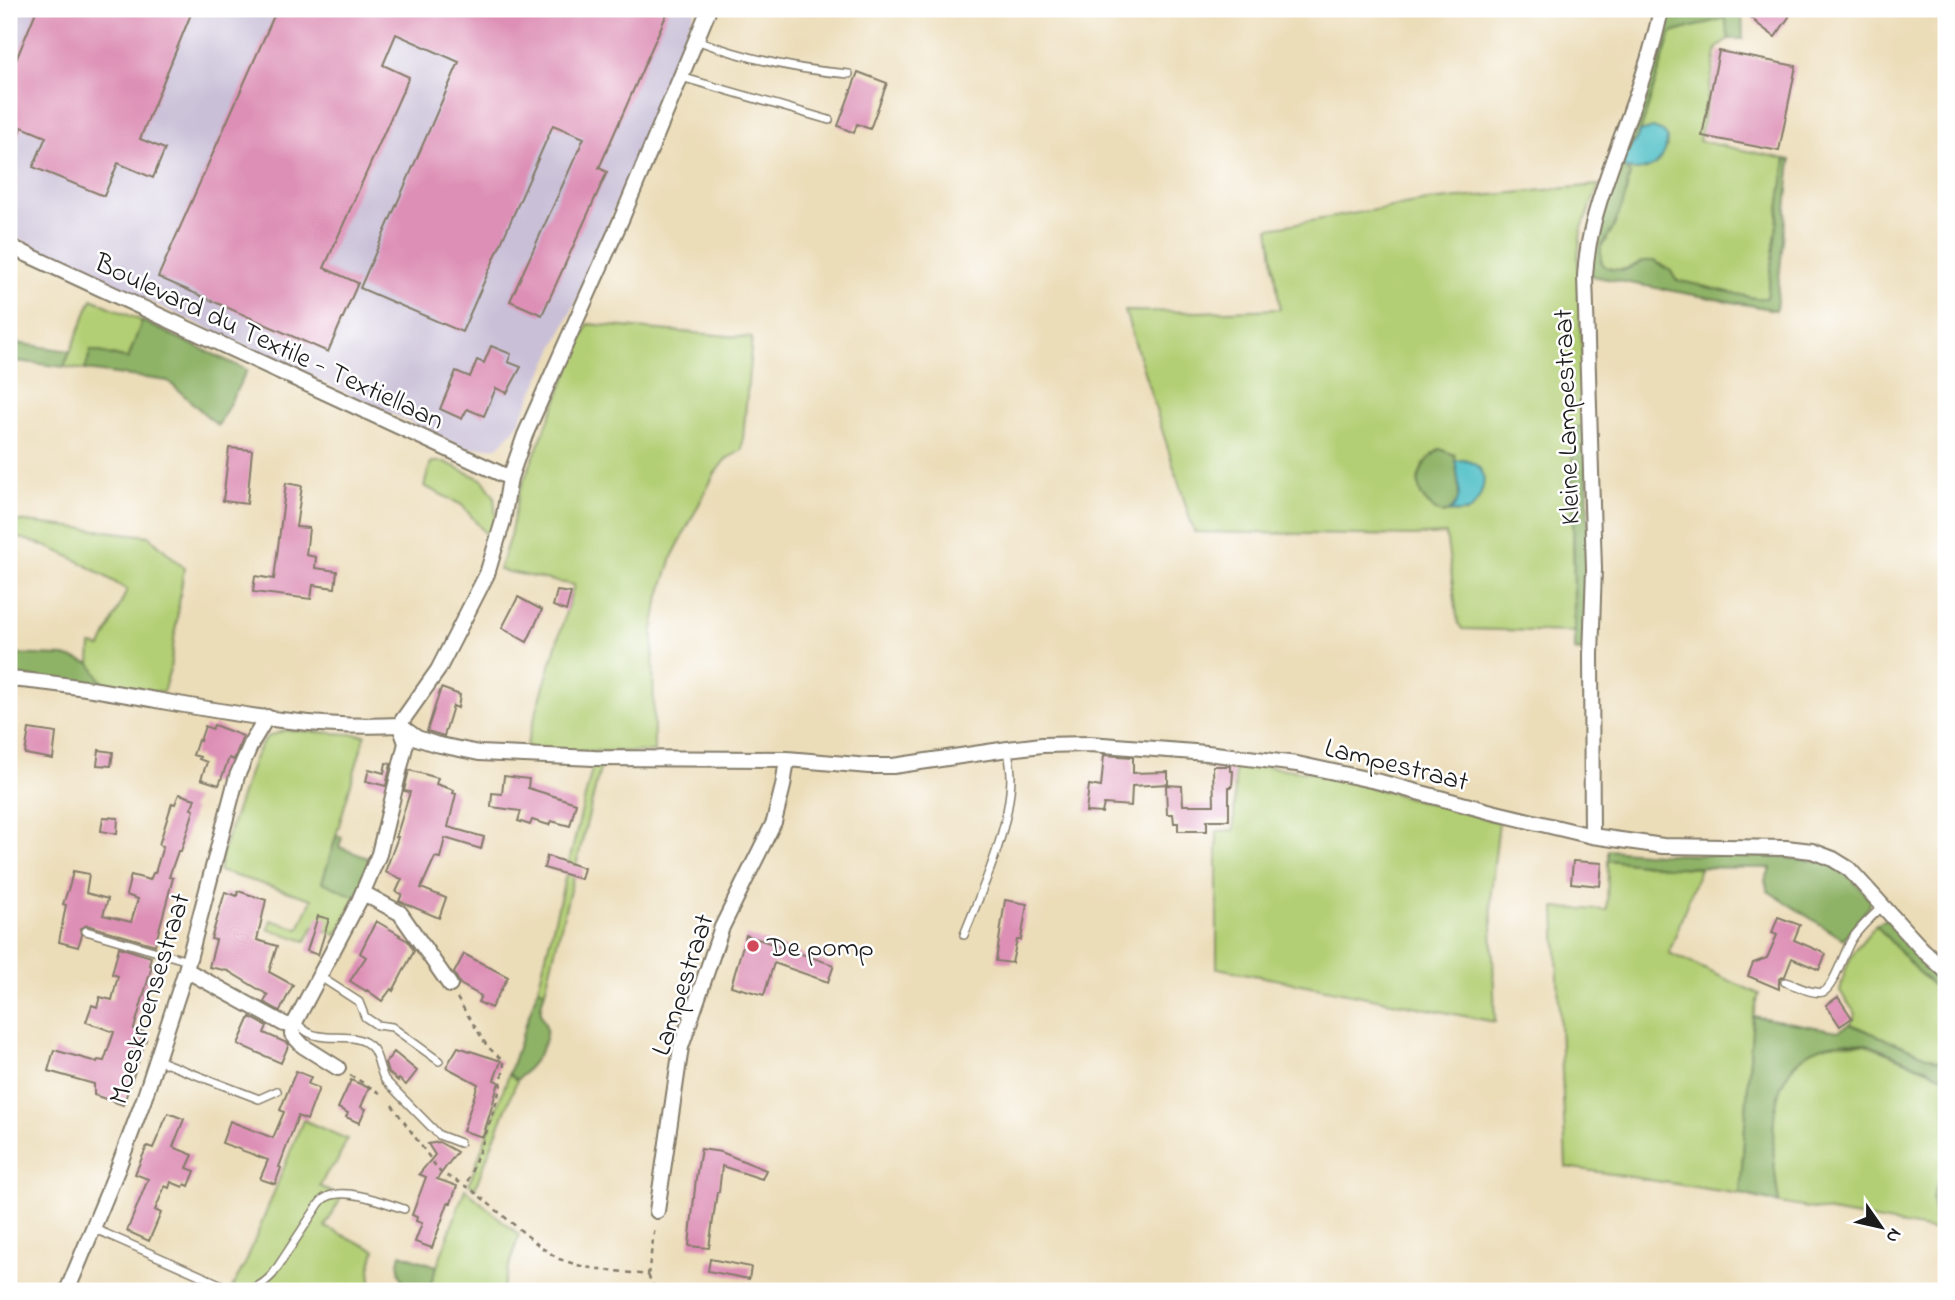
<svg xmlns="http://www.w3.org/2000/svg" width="1955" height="1300" font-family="'Indie Flower',sans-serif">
  <rect width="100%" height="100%" fill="#fff"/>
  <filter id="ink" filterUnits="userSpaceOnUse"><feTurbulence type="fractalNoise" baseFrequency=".0143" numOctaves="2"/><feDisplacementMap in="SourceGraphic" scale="14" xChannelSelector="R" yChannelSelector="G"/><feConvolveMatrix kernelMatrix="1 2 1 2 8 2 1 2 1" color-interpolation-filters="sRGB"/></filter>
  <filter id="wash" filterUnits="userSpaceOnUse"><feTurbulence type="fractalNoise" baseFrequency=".00686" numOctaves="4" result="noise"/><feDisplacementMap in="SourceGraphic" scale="28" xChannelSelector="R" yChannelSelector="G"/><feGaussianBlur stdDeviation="1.57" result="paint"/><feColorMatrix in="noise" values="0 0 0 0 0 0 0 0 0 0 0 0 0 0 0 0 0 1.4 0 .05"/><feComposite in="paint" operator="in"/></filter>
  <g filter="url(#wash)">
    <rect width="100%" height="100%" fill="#ecddb9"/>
    <path fill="#c9bfd7" d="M9 9H696L578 297 516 428 498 447 465 448 90 274 9 234Z"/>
    <path fill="#b3cf75" stroke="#687648" stroke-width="2" fill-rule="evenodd" d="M1725 18 1729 39 1717 48 1699 141 1786 159 1767 298H1754L1676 280C1670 269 1658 259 1644 261 1638 262 1633 267 1628 268 1621 271 1606 271 1602 263 1600 259 1601 251 1601 246L1606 241 1630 175 1626 169C1646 175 1659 163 1667 146L1663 132C1654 128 1649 129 1640 132L1671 33Z
      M1599 185 1581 231 1578 257V288L1587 426 1572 428 1574 632 1462 629 1458 623 1446 534 1412 536 1194 532 1125 311 1199 312 1280 309 1269 228 1427 201ZM1439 449 1455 461 1463 460 1467 512 1443 513C1429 506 1425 494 1418 480L1423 465Z
      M92 299 142 321 128 359 91 350 85 370 64 367Z
      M588 324 752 338 742 450 725 460 715 473 672 557 658 602 653 631 654 752 525 750 574 585 499 570 510 536 519 492Z
      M431 462H445L483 480 494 496 496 519 489 538 462 505 424 486Z
      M9 520 149 536 184 568 170 669 163 692 105 686 90 663 91 645 101 647 127 590C90 567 52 543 9 536Z
      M285 730 365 735 323 881 356 897 337 935 314 926 306 941 268 929 271 920 299 929 312 899 219 871 222 853 253 761 261 745 267 737Z
      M1235 762 1321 774 1499 822 1491 892 1495 1022 1217 968V831L1234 830Z
      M593 765H601L545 991 538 988Z
      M1608 860 1667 867 1700 868 1669 953 1759 994 1753 1016 1740 1194 1566 1167 1555 908 1607 910Z
      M1876 925 1917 971 1946 997V1064L1850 1024 1856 1014 1840 992C1846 959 1854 950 1876 925Z
      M1832 1043 1865 1044 1946 1077V1163L1932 1198 1938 1231 1779 1203C1774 1172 1769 1116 1779 1087 1785 1073 1794 1061 1806 1052 1813 1047 1824 1045 1832 1043Z
      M509 1074 517 1080 475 1188 469 1184Z
      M303 1120 347 1139 337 1162 327 1172 320 1186 341 1198 325 1227 375 1250 370 1269 372 1291H245L232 1287 246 1262Z
      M465 1189 519 1235 502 1291H428Z"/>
    <path fill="#8eb266" stroke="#556741" stroke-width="2" d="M1666 9H1742L1743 39H1729L1725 18 1671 33 1640 132 1627 153 1620 152Z
      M1786 159 1791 160 1776 310 1591 276 1590 261 1616 165 1626 169 1630 174 1625 198 1613 229 1601 246V261L1604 266 1612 269 1625 270 1644 261H1654L1671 271 1676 280 1754 298H1767Z
      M142 321 247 370 218 426 168 381 85 370 91 350 128 359Z
      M9 342 70 351 64 367 9 360Z
      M1587 426 1589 613 1587 650 1575 651 1572 428Z
      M1440 449 1455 455C1455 474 1469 506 1443 514 1410 498 1412 470 1440 449Z
      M9 654 64 656 90 663 105 686 9 675Z
      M337 835 342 837 339 847 373 860 356 897 322 882Z
      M1608 850 1658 854 1767 856 1826 862 1852 879 1870 899V906L1843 939 1768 891 1765 880 1771 868 1667 867 1608 860Z
      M1886 919 1946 979V997L1917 971 1876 925Z
      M538 988 545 991C543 998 540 1006 541 1013 541 1018 546 1023 546 1028 549 1048 529 1068 517 1080L509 1074Z
      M1753 1016 1838 1031 1850 1024 1946 1064V1077C1928 1069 1909 1062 1891 1054 1883 1051 1874 1046 1866 1044 1853 1041 1835 1042 1823 1046 1761 1066 1771 1151 1779 1203L1740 1194Z
      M1946 1163V1234L1938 1231 1932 1198Z
      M401 1254 437 1266 428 1291H400L403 1283C399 1272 397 1266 401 1254Z"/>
    <path fill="#53c1c8" stroke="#386e72" stroke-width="2" d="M1653 128 1663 132 1667 137C1667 163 1645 178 1621 166 1624 153 1635 144 1640 132Z
      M1463 460C1486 465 1488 480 1478 500 1477 501 1473 508 1472 509 1466 514 1455 512 1449 512 1465 500 1458 478 1455 461Z"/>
    <g id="blocks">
      <path fill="#dd8fb5" d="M37 9H193L140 139 165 149 153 178 118 163 104 196 33 167 46 137 22 127 9 157V77Z
        M277 9H669L599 168 607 172 542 315 510 301 584 138 553 125 462 332 360 288 459 62 396 34 383 65 409 77 324 268 358 283 328 352 158 277Z
        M1757 9H1788L1789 17 1775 37 1755 22 1756 21 1751 17Z
        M1719 51 1796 66 1779 151 1702 136Z
        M858 72 887 83 870 129 857 124 854 133 838 126Z
        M491 346 511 354 508 362 521 367 507 393 496 388 484 416 467 409 462 419 440 409 456 371 470 377 477 360 484 363Z
        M229 448 252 450 247 504 223 501Z
        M286 483 302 486 296 527 309 528 306 555 316 557 315 568 337 571 335 588 313 585 311 599 253 592 255 576 274 579Z
        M557 591 571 593 566 611 553 606Z
        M518 597 542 610 527 642 502 628Z
        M441 688 460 695 458 708 453 706 444 736 427 731Z
        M214 725 243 736 234 760 229 758 219 785 201 779 207 762 199 759 200 757 193 755 198 740 200 741 205 726 212 729Z
        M29 729 56 733 53 759 25 754Z
        M99 750 113 752 111 766 97 765Z
        M1104 755 1133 757V773L1168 772V784L1132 786 1131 806 1104 804 1102 813 1086 812 1089 785 1101 787Z
        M386 763 391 764 386 786 366 781 369 769 384 773Z
        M1213 766H1230V771H1233L1232 787H1229V820H1207V831H1178V823H1174L1173 814H1167L1166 785 1182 786 1183 805H1214Z
        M409 770 438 778 436 784 454 790 453 793 456 794 448 827 484 837 481 849 445 838 440 858 435 857 421 888 446 898 439 918 399 901 402 894 396 892 402 879 385 872 398 837H396L410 792 404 791Z
        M504 776 529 779 528 788 576 803 570 826 551 821 549 825 532 820 530 825 518 821 521 811 491 807 492 793 502 794Z
        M179 794 195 799 191 809 194 810 181 851H178L169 877 173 878 155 945 87 925 80 929 82 935 78 947 59 942 66 905 63 904 70 884 73 871 89 874 86 893 108 899 103 915 131 922 138 899 126 895 131 875 150 880 153 873H155L163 846 159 845 172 803 175 804Z
        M103 817 118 818 117 834 101 831Z
        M547 856 584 868 581 879 544 868Z
        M1573 861 1602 863 1600 886 1571 883Z
        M238 891 266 900 257 940 277 946 269 972 293 985 280 1011 264 1002 268 995 228 971 209 967 216 940 211 939 225 892 237 896Z
        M1005 900 1027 904 1021 940H1017L1012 963 996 961Z
        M318 916 329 919 318 955 307 951Z
        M1778 917 1800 925 1794 940 1826 954 1819 970 1792 958 1785 976 1779 979V989L1748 976 1753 963 1767 958 1777 935 1772 933Z
        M376 921 400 935 399 936 408 941 414 951 393 991 391 989 382 1001 367 990 366 991 350 981 366 957 360 953Z
        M746 935 834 965 828 982 774 963 764 995 731 986Z
        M119 947 151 957 149 965 152 966 134 1029 144 1032 141 1039 146 1040 123 1105 94 1095V1084L48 1071 54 1050 97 1062 98 1060 104 1061 114 1032 86 1022 92 1005 97 1007 100 997 112 1000 118 976 112 974Z
        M464 954 508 977 491 1008 478 1002 481 996 460 984 454 973Z
        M1838 997 1852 1018 1840 1026 1826 1005Z
        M250 1017 267 1026 264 1033 289 1044 281 1063 238 1044Z
        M458 1047 501 1061 494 1080 499 1082 483 1137 463 1131 478 1084 446 1067Z
        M394 1052 417 1071 406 1085 399 1079 398 1081 389 1073 387 1070 385 1063Z
        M296 1071 311 1077 308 1084 319 1088 307 1120 298 1116 279 1167 281 1168 275 1184 260 1179 268 1160 222 1143 230 1121 273 1138 284 1112 280 1110Z
        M351 1080 369 1088 361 1107 366 1109 359 1123 346 1117 348 1113 338 1108Z
        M168 1113 184 1119 173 1147 193 1155 187 1168 195 1171 189 1186 185 1184 183 1187 171 1182 169 1188 165 1186 155 1210 161 1213 149 1241 127 1231 148 1179 135 1174 147 1146 153 1148Z
        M439 1142 457 1152 437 1179 457 1186 451 1203H448L432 1248 415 1242 422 1223 416 1221 417 1217 412 1215 426 1177 419 1174 435 1155 428 1144Z
        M701 1149 721 1152 766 1170 762 1179 722 1166 719 1192H717L709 1248 689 1246 696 1178Z
        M710 1259 751 1267 749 1279 708 1271Z"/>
    </g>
  </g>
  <g filter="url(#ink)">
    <use href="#blocks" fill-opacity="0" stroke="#847c6a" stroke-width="2"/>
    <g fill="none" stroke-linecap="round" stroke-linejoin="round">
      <defs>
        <path id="service" d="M696 40C744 58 798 70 849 74
          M681 77 829 120
          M86 931 188 961
          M964 935C983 887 1010 829 1011 777 1011 768 1009 758 1008 749
          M319 976 359 1002 365 1017 377 1025 392 1027 439 1061
          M1785 982C1796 985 1812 995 1823 992 1834 988 1844 951 1852 939 1861 926 1872 916 1883 906
          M296 1022C302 1029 309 1035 319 1036 338 1040 359 1032 373 1049 379 1058 379 1070 385 1080L439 1135 460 1143
          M157 1060 259 1099 277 1091
          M92 1230 102 1232 231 1289C249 1293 261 1287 273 1274L319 1204C321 1201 324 1198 327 1197 347 1187 385 1203 404 1209"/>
        <path id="minor" d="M9 246 510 478
          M9 679C138 689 269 732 399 725L438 670 487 574 503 521 510 478 525 435 621 220 709 9
          M399 725 417 738 435 744 479 753 594 758 787 759 869 766H893L1008 749 1042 745 1090 744 1207 753 1297 764 1380 782 1492 812 1592 836 1663 846 1786 848 1812 851 1833 859 1849 869 1922 949 1946 971
          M1592 836 1591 655 1594 569 1585 276C1587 239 1597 207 1609 172 1627 120 1651 62 1661 9
          M363 893 400 913 450 985
          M186 970 284 1024 293 1026 359 901 379 854 406 743 400 726
          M293 1026 292 1034 303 1046 338 1068
          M657 1211 681 1047 722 927 774 822 783 786 787 759
          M67 1291 118 1168 144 1099 186 970 237 776 252 742 267 717"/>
      </defs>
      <use href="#service" stroke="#847c6a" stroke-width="10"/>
      <use href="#minor" stroke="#847c6a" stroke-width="18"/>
      <path stroke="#847c6a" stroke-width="2.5" stroke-dasharray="5 5" stroke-linecap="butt" d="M457 998 487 1046 504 1062C502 1099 479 1150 466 1186
        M350 1075 380 1093
        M392 1105 440 1172 471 1189 542 1248 559 1259 584 1267 648 1275
        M648 1275 655 1226
        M648 1275 656 1291"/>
      <use href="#service" stroke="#fff" stroke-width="7"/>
      <use href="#minor" stroke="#fff" stroke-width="14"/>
    </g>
  </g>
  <circle fill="#d1495b" stroke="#fff" stroke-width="2.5" cx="753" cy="946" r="7"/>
  <g text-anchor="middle" stroke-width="5" stroke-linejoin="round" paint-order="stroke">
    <g font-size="28" fill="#1c1c1c" stroke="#fff">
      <text transform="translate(270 340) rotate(25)" y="10">Boulevard du Textile - Textiellaan</text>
      <text transform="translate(1565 417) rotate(-92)" y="10">Kleine Lampestraat</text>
      <text transform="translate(1397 763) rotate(14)" y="10">Lampestraat</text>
      <text transform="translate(681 984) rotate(-72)" y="10">Lampestraat</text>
      <text transform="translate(148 998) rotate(-73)" y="10">Moeskroensestraat</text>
    </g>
    <g font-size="28" fill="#1c1c1c" stroke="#fff" text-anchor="start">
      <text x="767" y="956">De pomp</text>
    </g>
  </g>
  <rect width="1955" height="1300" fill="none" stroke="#fff" stroke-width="35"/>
  <g transform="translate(1881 1227) rotate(124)" stroke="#ffffff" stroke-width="5" paint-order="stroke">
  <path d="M0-5L12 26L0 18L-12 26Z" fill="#1c1c1c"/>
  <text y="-10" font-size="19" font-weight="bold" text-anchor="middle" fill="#1c1c1c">N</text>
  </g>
</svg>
